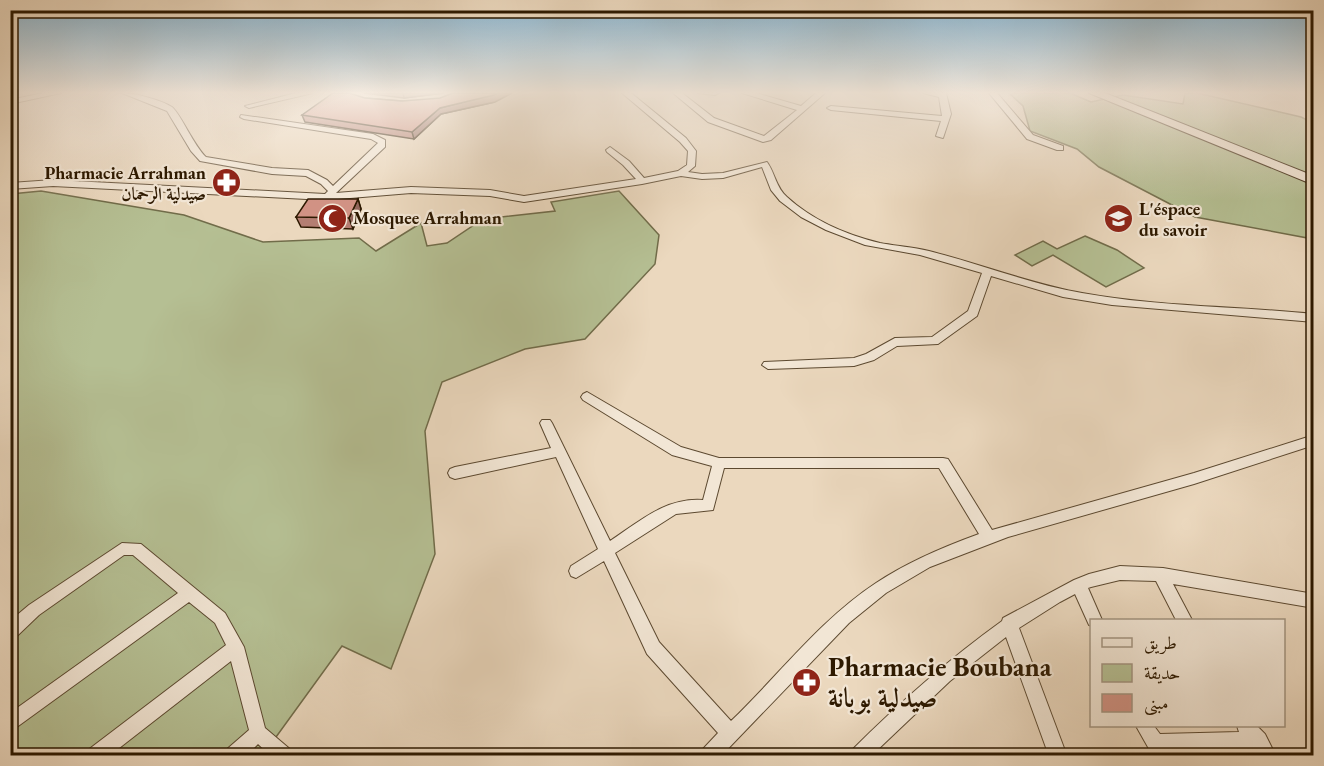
<svg xmlns="http://www.w3.org/2000/svg" width="1324" height="766" font-family="'EB Garamond',Amiri,serif">
  <rect width="100%" height="100%" fill="#ebd8be"/>
  <filter id="stains"><feTurbulence type="fractalNoise" baseFrequency=".00333" numOctaves="4"/><feColorMatrix values="0 0 0 0 .2 0 0 0 0 .09 0 0 0 0 .02 0 0 0 .5 -.17"/></filter>
  <radialGradient id="worn" r=".72"><stop offset=".6" stop-color="#630" stop-opacity="0"/><stop offset="1" stop-color="#630" stop-opacity=".3"/></radialGradient>
  <path fill="#b5bf93" stroke="#716c4a" stroke-width="1.5" d="M1009 93H1070L1091 102 1123 95 1183 104 1185 93H1197L1301 117 1313 123V239L1195 217 1099 167 1077 149 1030 131 1023 106Z
    M41 191 184 215 263 242 359 238 376 251 421 223 427 246 447 243 483 219 555 211 551 202 619 191 659 235 655 264 585 339 525 349 442 382 425 431 435 554 391 669 342 646 263 755 11 756V194Z
    M1085 236 1117 250 1144 268 1106 287 1053 255 1032 266 1015 255 1043 241 1057 249Z"/>
  <g fill="none" stroke-linecap="round" stroke-linejoin="round">
    <defs>
      <path id="street" d="M43 93H61L10 104V100Z
        M122 93C135 93 161 100 172 107 180 113 194 146 206 157L272 168 308 170 327 180 333 186 378 143 371 139 244 119 240 117 241 115 373 134 385 140V147L336 193 411 187 490 190 524 196 636 179 623 165 607 152 606 150 610 147 629 161 644 178 678 171 687 165 688 151 680 142 622 93H631L686 138 696 151 695 166 688 172 702 174 723 173 767 162C775 173 776 188 787 197 812 220 847 235 880 243 896 246 913 247 929 251 981 264 1030 284 1082 293 1159 307 1237 306 1314 314V322L1112 305 1063 297 991 276 977 316 938 344 897 346 874 360 854 366 768 369 762 365 764 362 854 358 866 354 895 338 932 337 968 311 982 273 920 255 865 245 826 230 801 217 780 201 771 190 762 167 723 178 702 179 681 176 642 184 524 202 490 196 411 193 326 200 53 186 10 189V183L53 180 325 194 328 191 321 184 306 176 272 174 200 161 191 151 167 111Z
        M296 93H313L249 108 245 106Z
        M673 93H682L714 118 764 136 797 110 742 93H756L801 106 816 93H825L771 140 763 142 708 122Z
        M698 93H719L715 95Z
        M923 93H946L951 114 943 138 936 136 941 121 831 110 827 108 831 106 942 116 939 97Z
        M989 93H997L1033 135 1063 146V150H1057L1027 139Z
        M587 392 681 447 719 458H943L948 459 992 530 1194 473 1314 435V445L1194 484 1008 537 930 567 886 593 849 623 721 756H699L702 750 718 733 647 654 604 561 576 578 571 576 569 571 571 566 598 549 556 457 455 479 450 477 448 473 450 469 455 467 551 448 540 423 542 420H550L552 423 610 541C639 522 666 497 703 500L712 466 672 455 583 400 581 397 583 394ZM724 468H939L979 534C943 547 908 562 876 583 820 620 779 675 731 721L659 642 615 553 676 514 713 510Z
        M122 543 141 544 225 613 244 647 265 728 291 750 294 756H271L258 744 246 756H223L226 750 249 730 231 661 109 756H85L88 750 226 645 215 623 189 602 10 732V713L178 593 133 555H124L39 615 16 637 10 639V621L29 605Z
        M1120 566 1163 568 1314 594V608L1173 584 1192 620H1176L1156 581 1120 580 1091 587 1088 588 1102 620H1092V626L1089 625 1075 594 1060 602 1019 628 1067 756H1049L1006 637 950 681 871 756H849L852 750C899 703 948 660 1002 621L1003 618 1074 580 1089 574Z
        M1136 726H1154L1160 734 1239 732 1237 726H1257L1265 734 1276 756H1257L1254 749 1170 751 1172 756H1153Z"/>
      <path id="secondary" d="M1089 93H1105L1314 176V185Z"/>
    </defs>
    <use href="#street" stroke="#5c4930" stroke-width="2"/>
    <use href="#secondary" stroke="#2d1900" stroke-width="2"/>
    <use href="#street" fill="#f2e6d5" fill-rule="evenodd"/>
    <use href="#secondary" fill="#f2e6d5" fill-rule="evenodd"/>
  </g>
  <path fill="#b47e72" stroke="#2d1900" stroke-width="1.5" d="M364 93H444L404 98Z
    M365 98 402 101 495 102 441 114 414 139 305 122 302 115Z
    M358 199 361 209 353 229 301 227 296 217Z"/>
  <path fill="#92665c" stroke="#2d1900" stroke-width="1.5" d="M403 93H444L404 98Z
    M498 93H512L495 102 441 114 414 139 412 132 440 108Z
    M358 199 361 209 353 229 349 218Z"/>
  <path fill="#d19284" stroke="#2d1900" stroke-width="1.5" d="M333 93H349L365 98 402 101 440 98 453 93H498L494 95 440 108 412 132 302 115Z
    M308 199H358L349 218 296 217Z"/>
  <linearGradient id="sky" x2="0" y2="1"><stop stop-color="#88b6d3"/><stop offset="0.46" stop-color="#f6ede2"/><stop offset="1" stop-color="#f6ede2" stop-opacity="0"/></linearGradient>
  <rect width="1324" height="201" fill="url(#sky)"/>
  <defs>
    <symbol id="pharmacy-disc" viewBox="-11 -11 22 22"><circle r="9.5" fill="#8f2418" stroke="#f2e6d5"/><path d="M-2-6h4v4h4v4h-4v4h-4v-4h-4v-4h4Z" fill="#fff"/></symbol>
    <symbol id="mosque-disc" viewBox="-11 -11 22 22"><circle r="9.5" fill="#8f2418" stroke="#f2e6d5"/><path d="M3.5-4.9A6 6 0 1 0 3.5 4.9A5 5 0 1 1 3.5-4.9Z" fill="#fff"/></symbol>
    <symbol id="school-disc" viewBox="-11 -11 22 22"><circle r="9.5" fill="#8f2418" stroke="#f2e6d5"/><path d="M0-5L7-2L0 1L-7-2ZM-4 1L0 2.5L4 1V4Q0 6-4 4Z" fill="#fff"/></symbol>
  </defs>
  <g fill-rule="evenodd">
    <use href="#pharmacy-disc" x="210" y="166" width="33" height="33"/>
    <use href="#mosque-disc" x="316" y="202" width="33" height="33"/>
    <use href="#school-disc" x="1102" y="202" width="33" height="33"/>
    <use href="#pharmacy-disc" x="790" y="666" width="33" height="33"/>
  </g>
  <g text-anchor="middle" stroke-width="4.5" stroke-linejoin="round" paint-order="stroke">
    <g font-size="18" font-weight="bold" fill="#2d1900" stroke="#f2e6d5" text-anchor="start">
      <text x="206" y="179" text-anchor="end">Pharmacie Arrahman<tspan x="206" dy="21">صيدلية الرحمان</tspan></text>
      <text x="1139" y="215">L'éspace<tspan x="1139" dy="21">du savoir</tspan></text>
      <text x="353" y="224">Mosquee Arrahman</text>
    </g>
    <g font-size="27" font-weight="bold" fill="#2d1900" stroke="#f2e6d5" text-anchor="start">
      <text x="828" y="676">Pharmacie Boubana<tspan x="828" dy="31">صيدلية بوبانة</tspan></text>
    </g>
  </g>
  <rect width="1324" height="766" fill="none" stroke="#ebd8be" stroke-width="36"/>
  <rect x="12" y="12" width="1300" height="742" fill="none" stroke="#2d1900" stroke-width="3"/>
  <rect x="18" y="18" width="1288" height="730" fill="none" stroke="#2d1900" stroke-width="1.5"/>
  <rect x="1090" y="619" width="195" height="108" fill="#f2e6d5" stroke="#a39480" stroke-width="1.5"/>
  <rect x="1102" y="638" width="30" height="9" fill="#f2e6d5" stroke="#a39480" stroke-width="1.5"/>
  <text x="1144" y="649" font-size="18" fill="#2d1900">طريق</text>
  <rect x="1102" y="664" width="30" height="18" fill="#b5bf93" stroke="#a39480" stroke-width="1.5"/>
  <text x="1144" y="679" font-size="18" fill="#2d1900">حديقة</text>
  <rect x="1102" y="694" width="30" height="18" fill="#d19284" stroke="#a39480" stroke-width="1.5"/>
  <text x="1144" y="709" font-size="18" fill="#2d1900">مبنى</text>
  <rect width="100%" height="100%" filter="url(#stains)"/>
  <rect width="100%" height="100%" fill="url(#worn)"/>
</svg>
